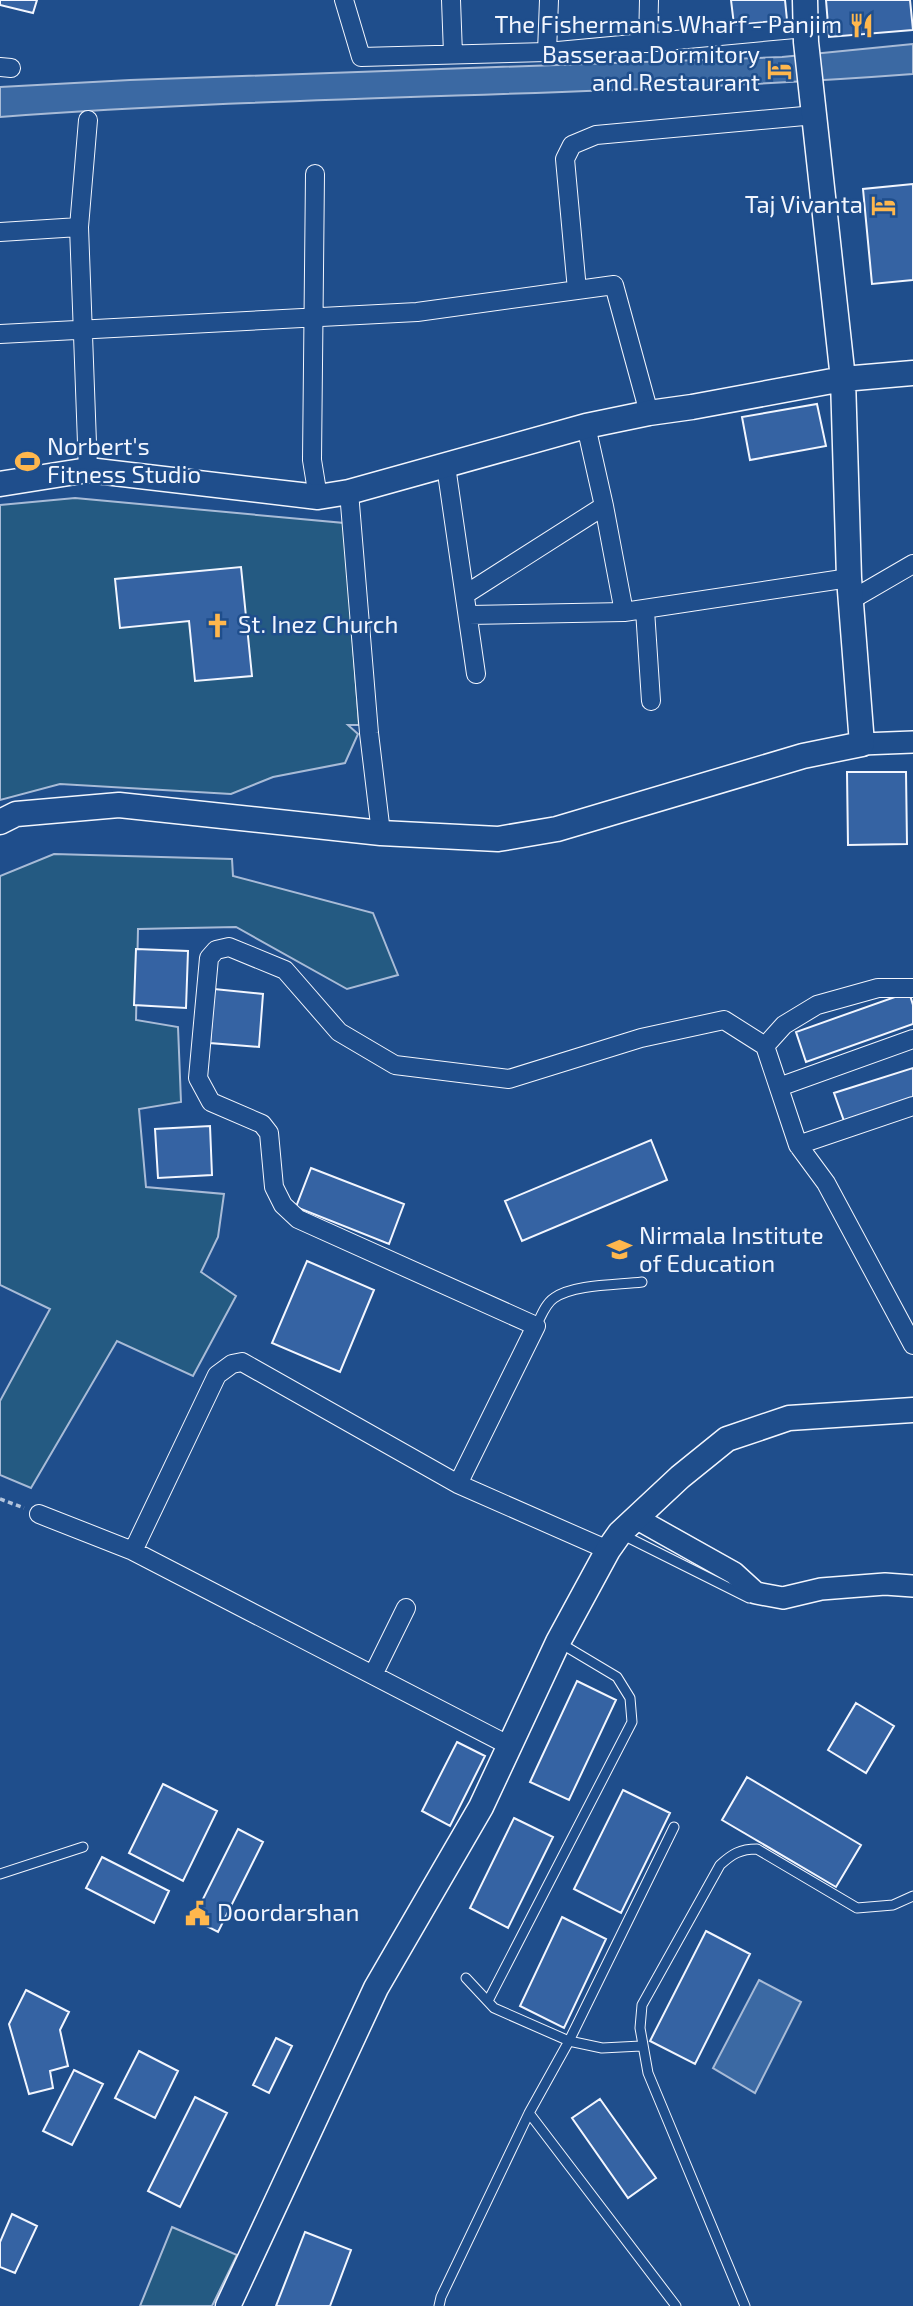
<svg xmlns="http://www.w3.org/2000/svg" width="913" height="2306" font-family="'Exo 2',sans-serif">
  <rect width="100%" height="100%" fill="#1f4e8c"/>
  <path fill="#245a82" stroke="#a8bbd7" stroke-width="2" d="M75 498 344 523 359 725H348L358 734 345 763 273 777 231 794 60 784 0 800V505Z
    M54 854 232 859 233 876 373 913 398 975 347 989 236 927 138 929 136 1020 178 1027 181 1102 139 1109 146 1187 224 1194 218 1237 201 1272 236 1296 193 1376 117 1341 31 1488 0 1475V1401L50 1309 0 1285V876Z
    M172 2227 237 2255 212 2306H140Z"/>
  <path fill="#3b69a3" stroke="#a8bbd7" stroke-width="2" d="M913 44V74C609 97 304 94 0 117V87L130 80 782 57Z
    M759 1980 801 2002 755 2093 713 2068Z"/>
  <path fill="#3563a3" stroke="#f2f6ff" stroke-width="2" d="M0 0H37L33 13 0 5Z
    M731 0H785L787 20 734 25Z
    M826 0H910L913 30 829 37Z
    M913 184V280L872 284 863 189Z
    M817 404 826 446 750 460 742 417Z
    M241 567 252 676 195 681 189 621 120 628 115 579Z
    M847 772H906L907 844 848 845Z
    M136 949 188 951 186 1008 134 1005Z
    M214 989 263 994 259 1047 210 1043Z
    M909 992 913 1005V1024L806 1062 796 1032Z
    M913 1068V1100L844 1121 834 1093Z
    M210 1126 212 1175 158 1178 155 1129Z
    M651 1140 667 1180 522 1241 505 1201Z
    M311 1168 404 1204 389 1244 296 1207Z
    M307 1261 374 1290 340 1372 272 1343Z
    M577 1681 616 1700 569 1800 530 1782Z
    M856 1703 894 1726 866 1773 828 1750Z
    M457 1742 485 1756 450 1826 422 1811Z
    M747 1777 861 1845 836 1887 722 1820Z
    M163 1784 217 1811 183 1881 129 1853Z
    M623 1790 670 1813 621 1913 574 1889Z
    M514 1818 553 1837 508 1928 470 1908Z
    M238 1829 263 1842 218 1932 193 1919Z
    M102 1857 169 1891 154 1923 86 1888Z
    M562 1917 606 1939 564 2028 520 2006Z
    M706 1931 750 1954 695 2064 650 2041Z
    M26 1990 69 2012 60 2030 68 2066 50 2071 53 2088 29 2094 9 2024Z
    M276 2038 292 2046 269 2093 253 2085Z
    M139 2051 178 2071 155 2118 115 2098Z
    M74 2070 103 2084 72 2145 43 2131Z
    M195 2097 227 2113 180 2207 148 2191Z
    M600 2099 656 2178 628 2198 572 2118Z
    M12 2214 37 2226 15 2273 0 2267V2242Z
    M305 2232 351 2250 330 2306H276Z"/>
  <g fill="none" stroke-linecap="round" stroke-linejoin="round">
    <defs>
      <path id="service" d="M536 1326C541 1317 545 1304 554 1298 574 1284 618 1285 642 1282
        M621 1534 749 1598
        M0 1874 83 1847
        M466 1978 494 2008 569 2041 602 2048 641 2046
        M488 2001 632 1722 630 1698 617 1677 560 1643
        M529 2113 676 2306
        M439 2306 441 2297 529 2113 569 2041 674 1827
        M745 2306 648 2073 640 2028 642 2005 720 1865C732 1854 740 1849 757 1849L857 1908 893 1905 913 1896"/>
      <path id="minor" d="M344 0 361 57 547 52 806 28
        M451 0 453 54
        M648 43 649 0
        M547 52 549 0
        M0 67 11 68
        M315 174 312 460 318 497
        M0 232 79 227
        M577 290 565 159 572 145 596 135 815 115
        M0 334 417 312 614 285 649 413
        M586 426 604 506 624 612 849 578
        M446 466 476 674
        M88 470 79 227 88 120
        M349 492 369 733 381 833
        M466 594 604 506
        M851 600 913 564
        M645 610 651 701
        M469 615 624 612
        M765 1046 784 1025 817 1005 878 988H913
        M779 1087 913 1039
        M798 1145 913 1106
        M458 1484 536 1326 298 1219 283 1205 274 1187 269 1133 262 1124 211 1102 198 1078 209 958 216 950 229 947 285 970 339 1032 395 1065 509 1079 641 1038 724 1020 765 1046 798 1145 826 1183 913 1345
        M39 1514 133 1551 510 1746
        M133 1551 217 1375 232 1364 242 1362 458 1484 608 1550
        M373 1675 406 1608"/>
      <path id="tertiary" d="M862 744 913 742
        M636 1518 734 1573 756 1593 783 1598 821 1589 885 1584 913 1586"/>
      <path id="secondary" d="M0 484 88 470 318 497 349 492 586 426 649 413 692 407 843 379 913 373
        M0 822 16 814 119 805 381 833 498 839 557 829 803 756 862 744 849 578 843 379 806 42 805 0
        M228 2306 376 1988 481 1807 558 1642 608 1550 620 1533 680 1477 727 1439 789 1418 913 1410"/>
    </defs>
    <use href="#service" stroke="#f2f6ff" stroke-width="11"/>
    <use href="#minor" stroke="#f2f6ff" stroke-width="20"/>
    <use href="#tertiary" stroke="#f2f6ff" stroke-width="24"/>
    <use href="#secondary" stroke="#f2f6ff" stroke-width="27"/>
    <path stroke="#b3c4dc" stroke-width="3.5" stroke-dasharray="5 3.5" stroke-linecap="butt" d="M0 1499 24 1508"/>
    <use href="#service" stroke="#1f4e8c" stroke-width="9"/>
    <use href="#minor" stroke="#1f4e8c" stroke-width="18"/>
    <use href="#tertiary" stroke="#1f4e8c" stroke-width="21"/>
    <use href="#secondary" stroke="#1f4e8c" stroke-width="24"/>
  </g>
  <defs>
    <symbol id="restaurant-bare" viewBox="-9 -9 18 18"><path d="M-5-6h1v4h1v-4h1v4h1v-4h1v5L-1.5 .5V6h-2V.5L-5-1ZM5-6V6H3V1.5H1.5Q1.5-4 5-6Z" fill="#ffb74d" stroke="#1f4e8c" stroke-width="2.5" paint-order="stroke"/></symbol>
    <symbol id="hotel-bare" viewBox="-9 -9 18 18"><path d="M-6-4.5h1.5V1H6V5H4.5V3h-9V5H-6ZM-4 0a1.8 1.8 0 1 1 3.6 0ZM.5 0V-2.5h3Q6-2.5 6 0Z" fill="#ffb74d" stroke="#1f4e8c" stroke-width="2.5" paint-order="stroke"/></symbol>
    <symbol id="stadium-bare" viewBox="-9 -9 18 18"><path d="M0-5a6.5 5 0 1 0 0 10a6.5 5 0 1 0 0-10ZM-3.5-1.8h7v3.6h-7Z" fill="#ffb74d" stroke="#1f4e8c" stroke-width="2.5" paint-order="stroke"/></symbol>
    <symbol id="church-bare" viewBox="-9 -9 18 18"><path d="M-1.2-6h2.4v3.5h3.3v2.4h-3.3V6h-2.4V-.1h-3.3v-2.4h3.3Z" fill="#ffb74d" stroke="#1f4e8c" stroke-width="2.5" paint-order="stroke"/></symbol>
    <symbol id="university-bare" viewBox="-9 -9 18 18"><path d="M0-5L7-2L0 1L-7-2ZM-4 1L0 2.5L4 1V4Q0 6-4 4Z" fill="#ffb74d" stroke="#1f4e8c" stroke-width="2.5" paint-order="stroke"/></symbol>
    <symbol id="civic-bare" viewBox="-9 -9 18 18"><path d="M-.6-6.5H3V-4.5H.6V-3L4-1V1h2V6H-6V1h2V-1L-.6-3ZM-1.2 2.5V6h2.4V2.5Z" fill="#ffb74d" stroke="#1f4e8c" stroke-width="2.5" paint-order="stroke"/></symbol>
  </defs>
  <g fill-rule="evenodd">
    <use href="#restaurant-bare" x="844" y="8" width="35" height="35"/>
    <use href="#hotel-bare" x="762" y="52" width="35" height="35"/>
    <use href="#hotel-bare" x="866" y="188" width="35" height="35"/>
    <use href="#stadium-bare" x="10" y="444" width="35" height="35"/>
    <use href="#church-bare" x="200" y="608" width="35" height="35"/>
    <use href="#university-bare" x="602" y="1232" width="35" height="35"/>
    <use href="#civic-bare" x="180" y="1896" width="35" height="35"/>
  </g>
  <g text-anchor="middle" stroke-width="5" stroke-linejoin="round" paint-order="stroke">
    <g font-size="24" fill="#f2f6ff" stroke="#1f4e8c" text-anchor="start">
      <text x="842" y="33" text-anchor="end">The Fisherman's Wharf - Panjim</text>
      <text x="760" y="63" text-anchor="end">Basseraa Dormitory<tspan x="760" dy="28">and Restaurant</tspan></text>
      <text x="863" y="213" text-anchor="end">Taj Vivanta</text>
      <text x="47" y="455">Norbert's<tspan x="47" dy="28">Fitness Studio</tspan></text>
      <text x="238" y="633">St. Inez Church</text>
      <text x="639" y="1244">Nirmala Institute<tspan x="639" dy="28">of Education</tspan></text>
      <text x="217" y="1921">Doordarshan</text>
    </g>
  </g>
</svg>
